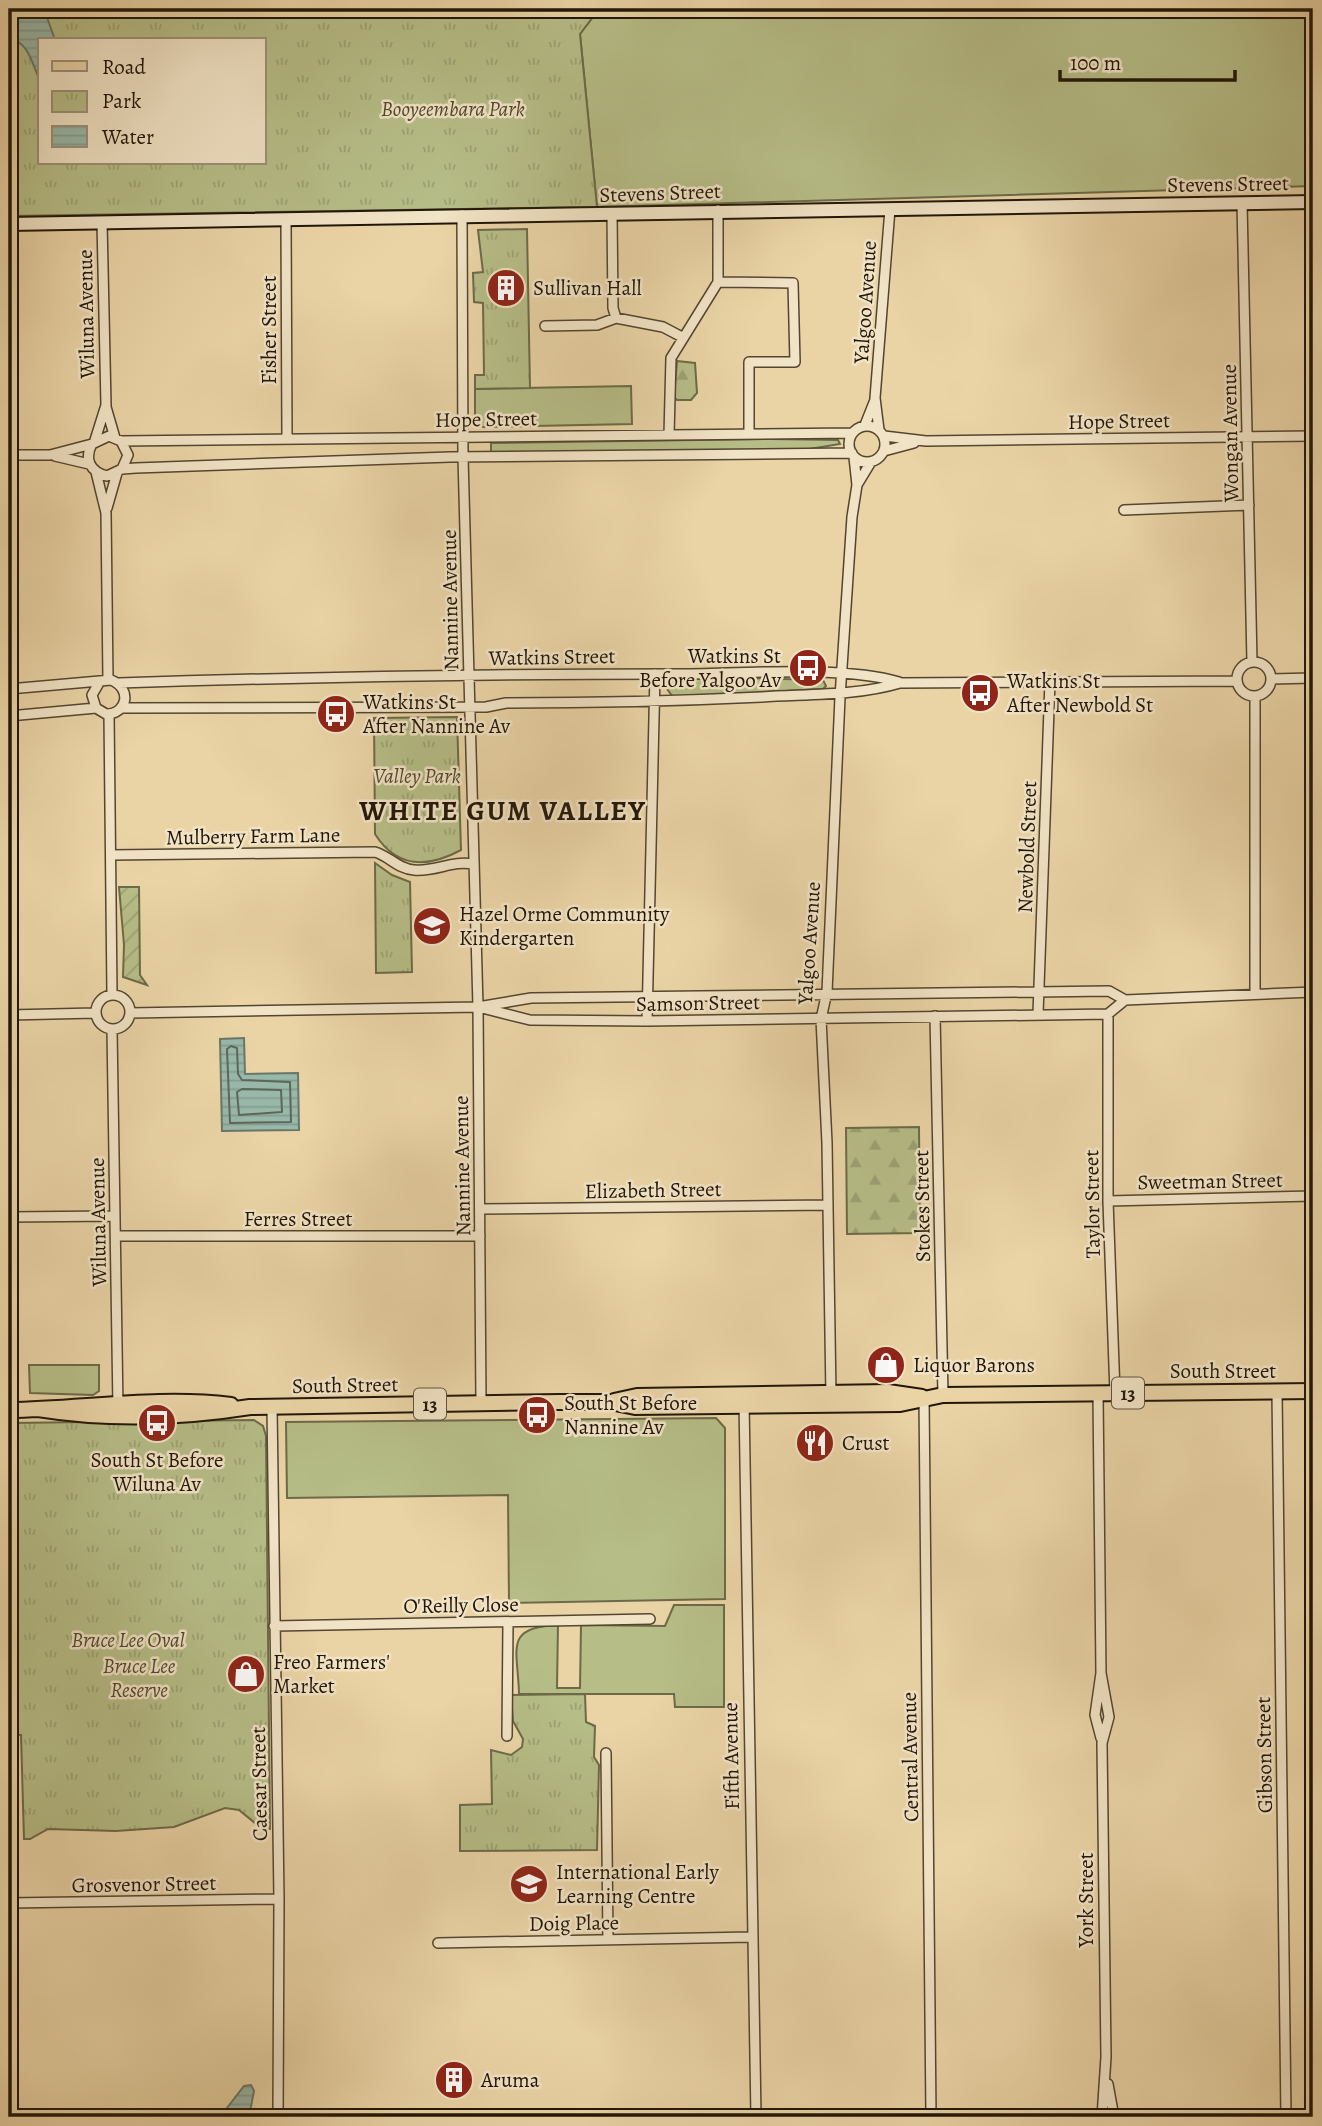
<svg xmlns="http://www.w3.org/2000/svg" width="1322" height="2126" font-family="Alegreya,serif">
  <defs>
    <pattern id="forest-firs" width="22" height="20" patternUnits="userSpaceOnUse" patternTransform="scale(1.75)"><rect width="22" height="20" fill="#b6bd87"/><path d="M5 1l3.5 6h-7zM16 11l3.5 6h-7z" fill="#9ca273"/></pattern>
    <pattern id="park-tufts" width="24" height="20" patternUnits="userSpaceOnUse" patternTransform="scale(1.75)"><rect width="24" height="20" fill="#b6bd87"/><path d="M3 7l-1-3M5 7V3M7 7l1-3M15 17l-1-3M17 17v-4M19 17l1-3" fill="none" stroke="#9ca273"/></pattern>
    <pattern id="garden-furrows" width="10" height="10" patternUnits="userSpaceOnUse" patternTransform="scale(1.75)"><rect width="10" height="10" fill="#b6bd87"/><path d="M-1 1l2-2M0 10L10 0M9 11l2-2" fill="none" stroke="#9ca273"/></pattern>
    <pattern id="water-rules" width="6" height="5" patternUnits="userSpaceOnUse" patternTransform="scale(1.75)"><rect width="6" height="5" fill="#98b8a9"/><path d="M0 2.5h6" fill="none" stroke="#839d90"/></pattern>
  </defs>
  <rect width="100%" height="100%" fill="#ead4a6"/>
  <filter id="stains"><feTurbulence type="fractalNoise" baseFrequency=".00286" numOctaves="4"/><feColorMatrix values="0 0 0 0 .2 0 0 0 0 .09 0 0 0 0 .02 0 0 0 .5 -.17"/></filter>
  <radialGradient id="worn" r=".72"><stop offset=".6" stop-color="#630" stop-opacity="0"/><stop offset="1" stop-color="#630" stop-opacity=".3"/></radialGradient>
  <path fill="#b6bd87" stroke="#6c6a48" stroke-width="2" d="M599 9H1313V186L597 207 580 34Z
    M631 386 632 424 483 427 475 415V389Z
    M770 439 838 440 840 444 791 452 491 454V443Z
    M747 678 823 680 826 686 823 689 673 697 667 689 668 682 674 679Z
    M29 1365H99V1391L93 1395 30 1393Z
    M716 1418 725 1428V1599L509 1603 508 1495 287 1498 286 1422Z
    M674 1605H724V1707H675L674 1694H519C518 1649 503 1627 558 1625L557 1688H580L581 1625 665 1626Z"/>
  <path fill="url(#forest-firs)" stroke="#6c6a48" stroke-width="2" d="M677 361 695 363 697 393 691 400H677L674 397Z
    M919 1127 920 1233 847 1234 846 1128Z"/>
  <path fill="url(#park-tufts)" stroke="#6c6a48" stroke-width="2" fill-rule="evenodd" d="M9 9H599L580 34 597 207 9 216ZM40 40H264V163H40Z
    M527 229 530 388 475 389V375H484L483 303 474 302 473 273 483 272 478 230Z
    M457 717 461 850C428 868 397 869 375 834L374 718Z
    M375 863 392 875 410 882 412 972 376 973Z
    M254 1420 263 1426 266 1436 270 1829 261 1828 239 1810 225 1808 174 1827 116 1831 48 1829 30 1839H24L21 1735H9V1423Z
    M585 1694 586 1722 595 1726 594 1757 599 1765 597 1850 460 1851V1805L492 1804 491 1750 511 1755 522 1747 523 1739 513 1721 511 1695Z"/>
  <path fill="url(#garden-furrows)" stroke="#6c6a48" stroke-width="2" d="M119 887H139L140 975 147 985 123 977 124 945Z"/>
  <path fill="url(#water-rules)" stroke="#687769" stroke-width="2" d="M9 9H44L55 40H40V80C32 65 29 41 9 39Z
    M244 1038 245 1074 298 1073 299 1130 222 1131 220 1039Z
    M251 2085 254 2091 249 2117H220L244 2086Z"/>
  <g fill="none" stroke-linecap="round" stroke-linejoin="round">
    <path stroke="#5c6758" stroke-width="2" d="M231 1046 237 1048 238 1074 242 1080 290 1082 291 1122 230 1123 227 1049Z
      M242 1089 281 1090 282 1112 239 1115 237 1092Z"/>
    <defs>
      <path id="street" d="M1242 203 1252 662
        M612 213 613 308 616 318 663 327 682 337
        M462 215 463 457 478 1007 481 1403
        M286 220 287 439
        M718 282 793 283 795 362H749V433
        M545 326 597 325 616 318
        M106 407 115 438
        M865 425 875 400
        M849 444a18 18 0 1 1 36 0a18 18 0 1 1-36 0Z
        M879 430 875 398 890 209
        M669 435 671 358 718 282V210
        M884 436 926 441 1313 436
        M95 440 106 405 102 222
        M121 441 852 433
        M884 451 914 443
        M9 455H50L92 444
        M55 456 89 464
        M122 469 128 455 121 441 109 436 92 444C84 459 90 472 107 476L122 469 136 468 450 457 852 453
        M96 472 106 513 108 680
        M857 485 871 462
        M107 508 117 473
        M1124 510 1249 505
        M1237 679a17 17 0 1 1 34 0a17 17 0 1 1-34 0Z
        M1271 679 1313 678
        M119 683C305 677 491 674 676 674 739 674 842 665 899 682
        M9 689 111 680C132 688 128 714 106 714L96 708 92 695 99 683
        M1255 697V993
        M122 708 486 707 506 703C591 703 677 701 762 697 808 694 856 696 900 683L1236 681
        M109 714 112 994
        M9 716 96 708
        M111 855 375 852C389 856 398 869 414 870 436 872 452 860 473 864
        M96 1012a17 17 0 1 1 34 0a17 17 0 1 1-34 0Z
        M482 1008 530 1020 647 1021 1108 1014 1125 1000
        M130 1013 478 1007 531 998 1109 991 1125 1000 1313 992
        M1038 1014 1050 681
        M1108 1014V1201L1115 1393
        M9 1015 95 1013
        M935 1016 943 1395
        M647 1021 655 674
        M112 1029 118 1408
        M1108 1201 1313 1196
        M480 1209 827 1205
        M9 1217 115 1216
        M116 1236H480
        M1277 1392 1286 2117
        M1098 1394 1101 1673 1095 1715 1101 1738
        M831 1396 827 1143 821 1019 827 992 840 697 852 517 857 485 854 457
        M924 1397 931 2117
        M744 1402 756 2117
        M272 1407 279 1899 278 2117
        M274 1626 650 1619
        M1101 1673 1109 1717 1102 1743 1106 2057 1102 2117
        M507 1736 508 1622
        M606 1753 608 1940
        M9 1903 279 1899
        M438 1943 751 1937
        M1108 2084 1114 2117"/>
      <path id="secondary" d="M9 224 1313 202"/>
      <path id="primary" d="M614 1401 637 1396 888 1392 922 1397
        M38 1409C107 1420 181 1418 250 1407L560 1402H610L635 1407 900 1404 943 1395 1313 1391
        M9 1410C83 1409 157 1396 231 1405"/>
    </defs>
    <use href="#street" stroke="#534630" stroke-width="12"/>
    <use href="#secondary" stroke="#211608" stroke-width="16"/>
    <use href="#primary" stroke="#211608" stroke-width="18"/>
    <use href="#street" stroke="#f1e3c5" stroke-width="9"/>
    <use href="#secondary" stroke="#f1e3c5" stroke-width="12"/>
    <use href="#primary" stroke="#ead4a6" stroke-width="14"/>
  </g>
  <defs>
    <symbol id="building-disc" viewBox="-11 -11 22 22"><circle r="9.5" fill="#8f2418" stroke="#f1e3c5"/><path d="M-4-6H4V6H1V3H-1V6H-4ZM-2.5-4.3h1.7v1.8h-1.7ZM.8-4.3h1.7v1.8H.8ZM-2.5-1h1.7V.8h-1.7ZM.8-1h1.7V.8H.8Z" fill="#fff"/></symbol>
    <symbol id="bus-disc" viewBox="-11 -11 22 22"><circle r="9.5" fill="#8f2418" stroke="#f1e3c5"/><path d="M-5-6H5V4H4V6H2V4H-2V6H-4V4H-5ZM-3.5-4V0h7V-4ZM-3.5 1.2v1.5H-2V1.2ZM2 1.2v1.5H3.5V1.2Z" fill="#fff"/></symbol>
    <symbol id="school-disc" viewBox="-11 -11 22 22"><circle r="9.5" fill="#8f2418" stroke="#f1e3c5"/><path d="M0-5L7-2L0 1L-7-2ZM-4 1L0 2.5L4 1V4Q0 6-4 4Z" fill="#fff"/></symbol>
    <symbol id="shop-disc" viewBox="-11 -11 22 22"><circle r="9.5" fill="#8f2418" stroke="#f1e3c5"/><path d="M-5-2.5h2.3a2.7 3.5 0 0 1 5.4 0H5L5.5 6h-11ZM-1.5-2.5h3a1.5 2.3 0 0 0-3 0Z" fill="#fff"/></symbol>
    <symbol id="restaurant-disc" viewBox="-11 -11 22 22"><circle r="9.5" fill="#8f2418" stroke="#f1e3c5"/><path d="M-5-6h1v4h1v-4h1v4h1v-4h1v5L-1.5 .5V6h-2V.5L-5-1ZM5-6V6H3V1.5H1.5Q1.5-4 5-6Z" fill="#fff"/></symbol>
  </defs>
  <g fill-rule="evenodd">
    <use href="#building-disc" x="484" y="266" width="44" height="44"/>
    <use href="#bus-disc" x="786" y="646" width="44" height="44"/>
    <use href="#bus-disc" x="958" y="671" width="44" height="44"/>
    <use href="#bus-disc" x="314" y="692" width="44" height="44"/>
    <use href="#school-disc" x="410" y="904" width="44" height="44"/>
    <use href="#shop-disc" x="864" y="1343" width="44" height="44"/>
    <use href="#bus-disc" x="515" y="1393" width="44" height="44"/>
    <use href="#bus-disc" x="135" y="1401" width="44" height="44"/>
    <use href="#restaurant-disc" x="793" y="1421" width="44" height="44"/>
    <use href="#shop-disc" x="224" y="1652" width="44" height="44"/>
    <use href="#school-disc" x="507" y="1862" width="44" height="44"/>
    <use href="#building-disc" x="432" y="2058" width="44" height="44"/>
  </g>
  <g text-anchor="middle" stroke-width="5" stroke-linejoin="round" paint-order="stroke">
    <g fill="#f1e3c5" stroke="#5f5441" stroke-width="2">
      <rect x="1112" y="1377.5" width="32" height="31" rx="5"/>
      <rect x="414" y="1388.5" width="32" height="31" rx="5"/>
    </g>
    <g font-size="19" font-weight="bold" fill="#211608">
      <text x="1128" y="1400">13</text>
      <text x="430" y="1411">13</text>
    </g>
    <g font-size="21" font-style="italic" fill="#4e482e" stroke="#f1e3c5">
      <text x="453" y="116">Booyeembara Park</text>
      <text x="417" y="783">Valley Park</text>
      <text x="128" y="1647">Bruce Lee Oval</text>
      <text x="139" y="1673">Bruce Lee<tspan x="139" dy="24">Reserve</tspan></text>
    </g>
    <g font-size="21" fill="#211608" stroke="#f1e3c5">
      <text transform="translate(1228 184) rotate(-1)" y="7">Stevens Street</text>
      <text transform="translate(660 193) rotate(-2)" y="7">Stevens Street</text>
      <text transform="translate(865 302) rotate(-86)" y="7">Yalgoo Avenue</text>
      <text transform="translate(86 314) rotate(-91)" y="7">Wiluna Avenue</text>
      <text transform="translate(269 330) rotate(-90)" y="7">Fisher Street</text>
      <text transform="translate(486 419) rotate(-1)" y="7">Hope Street</text>
      <text transform="translate(1119 421) rotate(-1)" y="7">Hope Street</text>
      <text transform="translate(1230 433) rotate(-91)" y="7">Wongan Avenue</text>
      <text transform="translate(450 600) rotate(-91)" y="7">Nannine Avenue</text>
      <text transform="translate(552 657) rotate(-1)" y="7">Watkins Street</text>
      <text transform="translate(253 836) rotate(-1)" y="7">Mulberry Farm Lane</text>
      <text transform="translate(1027 847) rotate(-88)" y="7">Newbold Street</text>
      <text transform="translate(809 943) rotate(-86)" y="7">Yalgoo Avenue</text>
      <text transform="translate(698 1003) rotate(-1)" y="7">Samson Street</text>
      <text transform="translate(462 1166) rotate(-91)" y="7">Nannine Avenue</text>
      <text transform="translate(1210 1181) rotate(-1)" y="7">Sweetman Street</text>
      <text transform="translate(653 1190) rotate(-1)" y="7">Elizabeth Street</text>
      <text transform="translate(1092 1204) rotate(-91)" y="7">Taylor Street</text>
      <text transform="translate(922 1206) rotate(-91)" y="7">Stokes Street</text>
      <text x="298" y="1226">Ferres Street</text>
      <text transform="translate(98 1222) rotate(-91)" y="7">Wiluna Avenue</text>
      <text x="1223" y="1378">South Street</text>
      <text transform="translate(345 1385) rotate(-1)" y="7">South Street</text>
      <text transform="translate(461 1605) rotate(-1)" y="7">O'Reilly Close</text>
      <text transform="translate(1264 1755) rotate(-91)" y="7">Gibson Street</text>
      <text transform="translate(731 1756) rotate(-91)" y="7">Fifth Avenue</text>
      <text transform="translate(910 1757) rotate(-91)" y="7">Central Avenue</text>
      <text transform="translate(259 1784) rotate(-91)" y="7">Caesar Street</text>
      <text transform="translate(144 1884) rotate(-1)" y="7">Grosvenor Street</text>
      <text transform="translate(1086 1900) rotate(-90)" y="7">York Street</text>
      <text transform="translate(574 1923) rotate(-1)" y="7">Doig Place</text>
    </g>
    <g font-size="21" fill="#211608" stroke="#f1e3c5" text-anchor="start">
      <text x="533" y="295">Sullivan Hall</text>
      <text x="781" y="663" text-anchor="end">Watkins St<tspan x="781" dy="24">Before Yalgoo Av</tspan></text>
      <text x="1007" y="688">Watkins St<tspan x="1007" dy="24">After Newbold St</tspan></text>
      <text x="363" y="709">Watkins St<tspan x="363" dy="24">After Nannine Av</tspan></text>
      <text x="459" y="921">Hazel Orme Community<tspan x="459" dy="24">Kindergarten</tspan></text>
      <text x="913" y="1372">Liquor Barons</text>
      <text x="564" y="1410">South St Before<tspan x="564" dy="24">Nannine Av</tspan></text>
      <text x="842" y="1450">Crust</text>
      <text x="157" y="1467" text-anchor="middle">South St Before<tspan x="157" dy="24">Wiluna Av</tspan></text>
      <text x="273" y="1669">Freo Farmers'<tspan x="273" dy="24">Market</tspan></text>
      <text x="556" y="1879">International Early<tspan x="556" dy="24">Learning Centre</tspan></text>
      <text x="481" y="2087">Aruma</text>
    </g>
    <g font-size="28" font-weight="bold" letter-spacing="2" fill="#211608" stroke="#f1e3c5">
      <text x="503" y="820">WHITE GUM VALLEY</text>
    </g>
  </g>
  <rect width="1322" height="2126" fill="none" stroke="#ead4a6" stroke-width="35"/>
  <rect x="10" y="10" width="1301" height="2105" fill="none" stroke="#211608" stroke-width="3.5"/>
  <rect x="18" y="18" width="1287" height="2091" fill="none" stroke="#211608" stroke-width="2"/>
  <rect x="38" y="38" width="228" height="126" fill="#f1e3c5" stroke="#9e9179" stroke-width="2"/>
  <rect x="52" y="61" width="35" height="10" fill="#ead4a6" stroke="#9e9179" stroke-width="2"/>
  <text x="102" y="74" font-size="21" fill="#211608">Road</text>
  <rect x="52" y="91" width="35" height="21" fill="url(#park-tufts)" stroke="#9e9179" stroke-width="2"/>
  <text x="102" y="108" font-size="21" fill="#211608">Park</text>
  <rect x="52" y="126" width="35" height="21" fill="url(#water-rules)" stroke="#9e9179" stroke-width="2"/>
  <text x="102" y="144" font-size="21" fill="#211608">Water</text>
  <path d="M1060 70v10h175v-10" fill="none" stroke="#211608" stroke-width="3.5"/>
  <text x="1070" y="70" font-size="21" fill="#211608" stroke="#f1e3c5" stroke-width="5" paint-order="stroke">100 m</text>
  <rect width="100%" height="100%" filter="url(#stains)"/>
  <rect width="100%" height="100%" fill="url(#worn)"/>
</svg>
